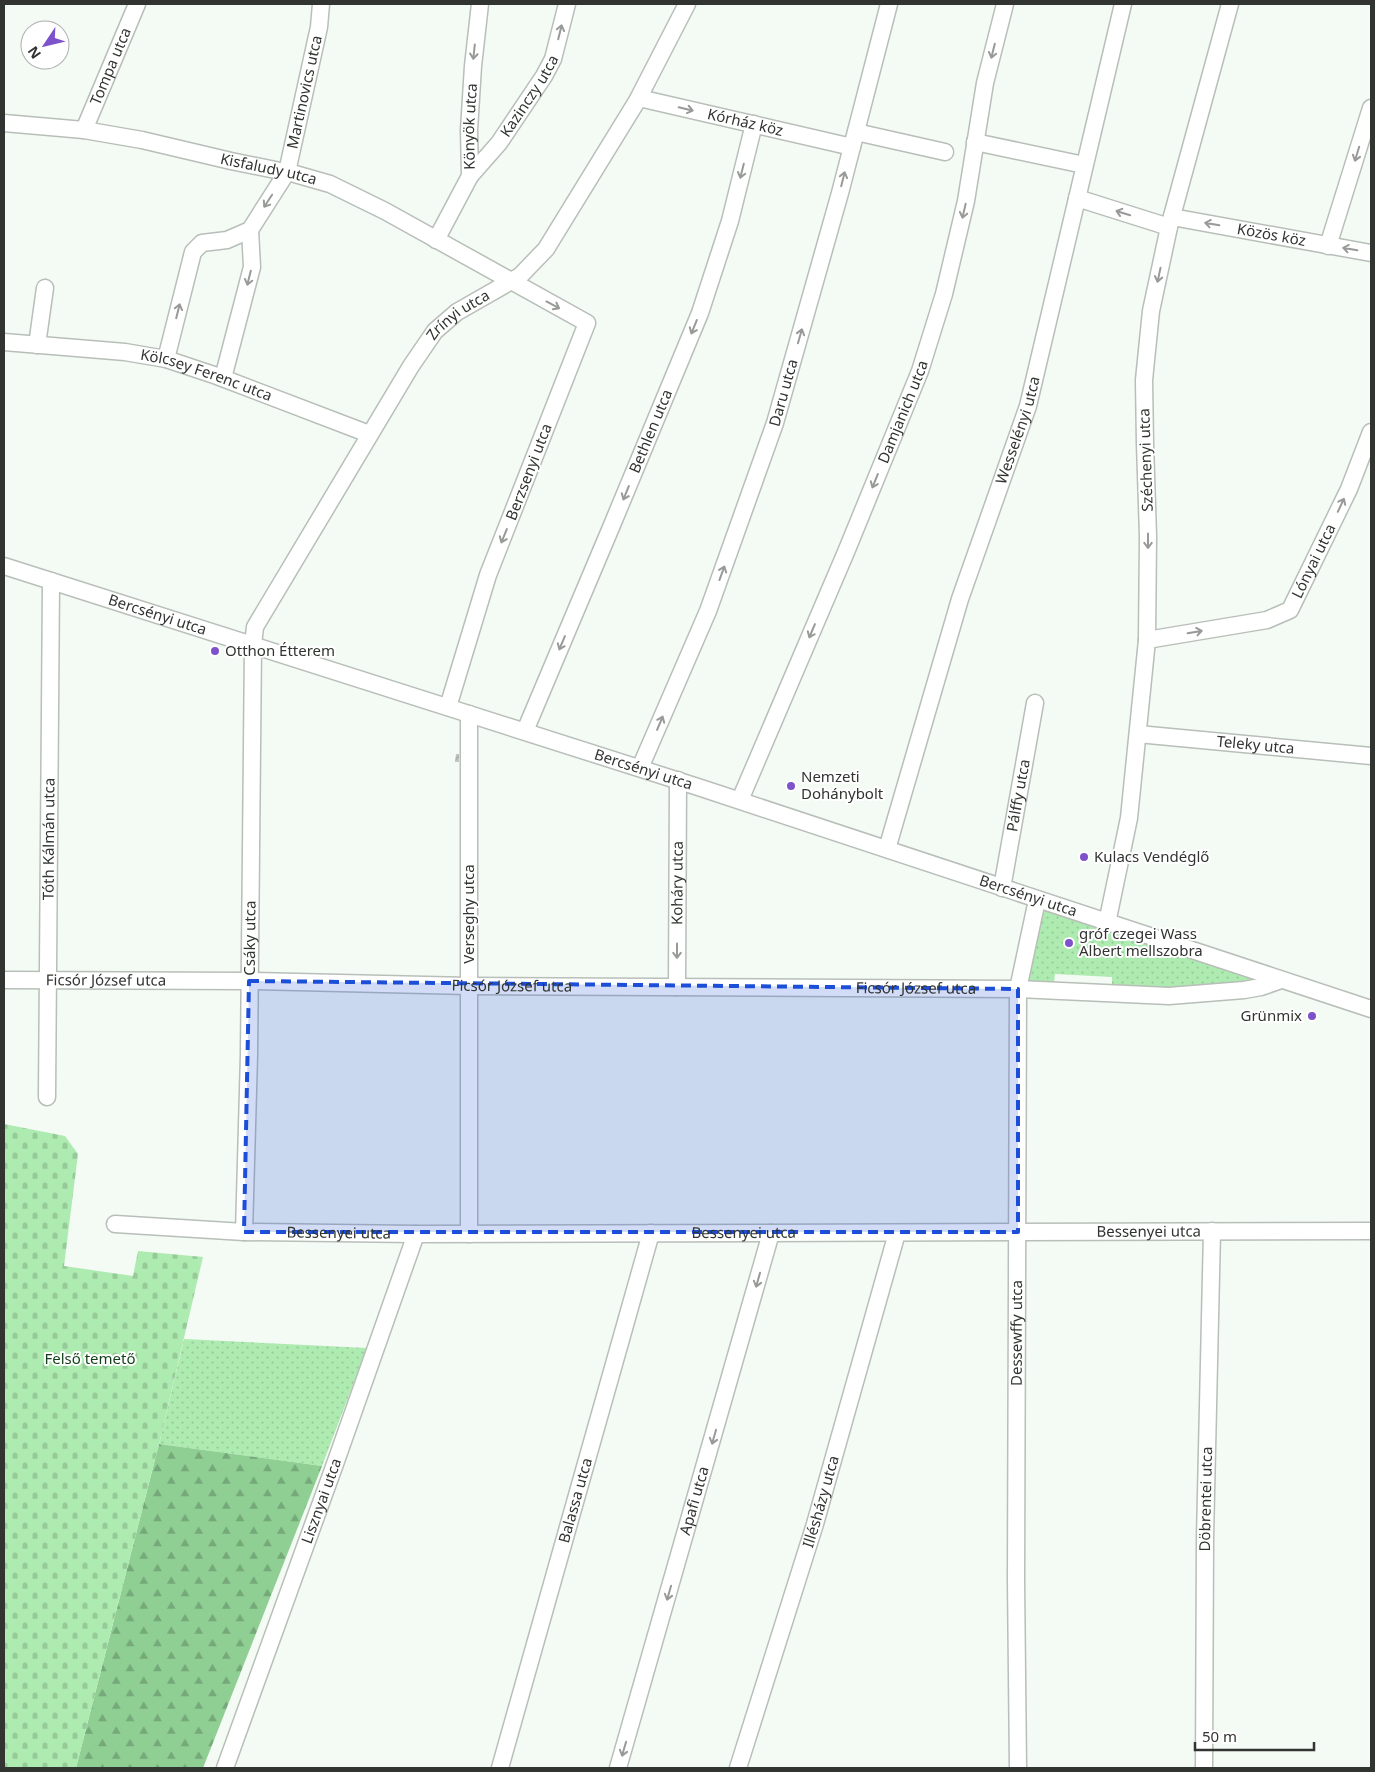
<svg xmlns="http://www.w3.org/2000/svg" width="1375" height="1772" font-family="'Noto Sans',sans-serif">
  <defs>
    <pattern id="green-dots" width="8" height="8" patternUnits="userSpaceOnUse" patternTransform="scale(1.25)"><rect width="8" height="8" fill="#aeebb1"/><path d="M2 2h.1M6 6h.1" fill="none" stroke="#96ca99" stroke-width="1.8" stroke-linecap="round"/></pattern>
    <pattern id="forest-firs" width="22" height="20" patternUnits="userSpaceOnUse" patternTransform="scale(1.25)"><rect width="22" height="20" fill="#8fcf93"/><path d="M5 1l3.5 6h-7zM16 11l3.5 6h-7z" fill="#75a979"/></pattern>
    <pattern id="cemetery-stones" width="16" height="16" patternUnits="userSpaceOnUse" patternTransform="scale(1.25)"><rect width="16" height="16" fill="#aeebb1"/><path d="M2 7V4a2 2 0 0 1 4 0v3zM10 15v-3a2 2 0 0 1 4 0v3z" fill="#96ca99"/></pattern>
    <pattern id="building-hatch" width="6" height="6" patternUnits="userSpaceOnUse" patternTransform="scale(1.25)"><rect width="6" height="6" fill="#c1c7c1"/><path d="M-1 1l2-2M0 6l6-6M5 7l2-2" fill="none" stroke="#9da29d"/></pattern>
  </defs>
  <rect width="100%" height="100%" fill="#f4faf4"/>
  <path fill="url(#green-dots)" d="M1038 900 1280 980 1112 993V977L1055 974 1053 990 1019 989Z
    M184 1339 367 1348 322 1466 159 1444Z"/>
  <path fill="url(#forest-firs)" d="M159 1444 322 1466 203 1768H76Z"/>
  <path fill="url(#cemetery-stones)" d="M4 1124 65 1136 78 1154 64 1266 133 1276 138 1251 203 1257 159 1444 76 1768H4Z"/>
  <path fill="url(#building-hatch)" d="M456 754H459V762H455Z"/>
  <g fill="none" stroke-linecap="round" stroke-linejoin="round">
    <defs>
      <g id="minor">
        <path id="s1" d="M639 98 852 147"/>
        <path id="s2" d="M4 123 84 130 142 140 231 161 295 174 330 184 385 211 587 323 488 575 448 707"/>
        <path id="s3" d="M84 130 137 4"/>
        <path d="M856 132 945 152"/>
        <path d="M975 142 1084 165"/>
        <path id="s4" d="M470 176 499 143 544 76 553 59 567 4"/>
        <path d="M1077 198 1169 227"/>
        <path id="s5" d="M1172 217 1371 253"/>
        <path id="s6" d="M436 240 470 176 469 130 473 66 480 4"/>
        <path d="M1328 246 1371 108"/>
        <path id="s7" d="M4 342 125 352 166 359 217 376 369 434"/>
        <path d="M37 345 45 288"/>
        <path id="s8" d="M166 359 193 252 202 243 227 240 250 230 287 172 319 27 321 4"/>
        <path d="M223 378 252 267 250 230"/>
        <path id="s9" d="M4 566 698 787 1371 1009"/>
        <path id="s10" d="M1147 640 1267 620 1290 610 1349 489 1371 432"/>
        <path id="s11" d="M525 731 612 525 700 313 730 221 754 124"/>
        <path id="s12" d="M1138 734 1371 756"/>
        <path id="s13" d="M640 768 708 611 775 423 840 193 889 4"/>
        <path id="s14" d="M740 800 846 552 920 371 944 294 966 201 985 83 1005 4"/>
        <path id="s15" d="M887 849 960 599 1028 406 1123 4"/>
        <path id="s16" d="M1002 888 1035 703"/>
        <path d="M1107 923 1129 818 1147 640 1148 536 1145 444 1144 380 1151 311 1169 227 1230 4"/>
        <path id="s17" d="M4 980 249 981 469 986 1018 989 1169 996 1244 990 1261 987 1281 980"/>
        <path id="s18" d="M677 987 678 780"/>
        <path id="s19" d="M47 1097 51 581"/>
        <path id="s20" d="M115 1224 244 1232 416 1234 1371 1231"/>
        <path id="s21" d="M244 1232 249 1055 253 645 255 627 411 366 435 331 457 312 520 276 546 249 637 101 687 4"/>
        <path d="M469 1234V714"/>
        <path id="s22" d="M225 1768 335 1464 416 1234"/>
        <path id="s23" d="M500 1768 651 1233"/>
        <path id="s24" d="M618 1768 771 1233"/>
        <path id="s25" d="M738 1768 815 1524 897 1233"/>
        <path id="s26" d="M1018 1768 1016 1580 1018 989 1037 900"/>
        <path id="s27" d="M1204 1768 1205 1538 1212 1231"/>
      </g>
    </defs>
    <use href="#minor" stroke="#b8beb8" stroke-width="19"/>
    <use href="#minor" stroke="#fff" stroke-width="16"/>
  </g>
  <defs><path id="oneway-shaft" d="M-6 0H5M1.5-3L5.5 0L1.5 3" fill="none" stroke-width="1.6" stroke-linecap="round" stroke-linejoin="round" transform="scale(1.25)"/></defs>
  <g stroke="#989a98">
    <use href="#oneway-shaft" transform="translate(560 32) rotate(-76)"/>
    <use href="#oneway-shaft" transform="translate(993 51) rotate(104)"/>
    <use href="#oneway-shaft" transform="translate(474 52) rotate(96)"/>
    <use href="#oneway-shaft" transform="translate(686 109) rotate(13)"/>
    <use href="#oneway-shaft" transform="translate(1357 154) rotate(107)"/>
    <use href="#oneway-shaft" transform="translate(742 171) rotate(104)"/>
    <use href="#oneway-shaft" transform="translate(843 179) rotate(-76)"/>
    <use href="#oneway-shaft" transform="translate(268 201) rotate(123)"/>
    <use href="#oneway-shaft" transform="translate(964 211) rotate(103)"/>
    <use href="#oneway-shaft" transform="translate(1123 213) rotate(-163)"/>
    <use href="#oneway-shaft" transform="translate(1212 224) rotate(-170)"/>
    <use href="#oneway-shaft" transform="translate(1350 249) rotate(-170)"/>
    <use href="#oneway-shaft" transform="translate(1159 275) rotate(102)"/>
    <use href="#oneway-shaft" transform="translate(249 278) rotate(104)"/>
    <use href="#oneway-shaft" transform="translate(553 305) rotate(28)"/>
    <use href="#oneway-shaft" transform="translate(178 311) rotate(-76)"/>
    <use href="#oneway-shaft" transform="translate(694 327) rotate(112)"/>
    <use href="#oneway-shaft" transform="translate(800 336) rotate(-74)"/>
    <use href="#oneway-shaft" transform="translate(875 481) rotate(112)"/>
    <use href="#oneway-shaft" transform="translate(626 493) rotate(112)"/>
    <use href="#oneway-shaft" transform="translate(1341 505) rotate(-65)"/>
    <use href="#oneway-shaft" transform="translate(504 536) rotate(112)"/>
    <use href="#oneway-shaft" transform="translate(1148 541) rotate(90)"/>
    <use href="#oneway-shaft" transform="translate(722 573) rotate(-70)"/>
    <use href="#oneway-shaft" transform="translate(812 631) rotate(113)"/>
    <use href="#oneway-shaft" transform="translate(1195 632) rotate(-10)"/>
    <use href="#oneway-shaft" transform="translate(562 643) rotate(113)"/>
    <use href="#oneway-shaft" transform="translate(660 723) rotate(-67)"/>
    <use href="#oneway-shaft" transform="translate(677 951) rotate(90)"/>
    <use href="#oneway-shaft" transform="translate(758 1280) rotate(106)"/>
    <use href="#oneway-shaft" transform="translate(714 1437) rotate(106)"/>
    <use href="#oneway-shaft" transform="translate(669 1593) rotate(106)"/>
    <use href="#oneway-shaft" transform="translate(624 1749) rotate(106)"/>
  </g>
  <path fill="#1d4ed8" fill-opacity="0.2" stroke="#1d4ed8" stroke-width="4" stroke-dasharray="10 6" stroke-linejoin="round" d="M249 981 1018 989V1232H244Z"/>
  <g fill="#7d52cb" stroke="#fff" stroke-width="2">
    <circle cx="215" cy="651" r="5"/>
    <circle cx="791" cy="786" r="5"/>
    <circle cx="1084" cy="857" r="5"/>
    <circle cx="1069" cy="943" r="5"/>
    <circle cx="1312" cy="1016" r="5"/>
  </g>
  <g text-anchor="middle" stroke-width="4" stroke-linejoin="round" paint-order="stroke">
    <g font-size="15" fill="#313431" stroke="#fff">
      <text dy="5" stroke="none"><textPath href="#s3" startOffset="69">Tompa utca</textPath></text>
      <text dy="5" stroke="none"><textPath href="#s8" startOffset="324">Martinovics utca</textPath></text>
      <text dy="5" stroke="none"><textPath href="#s4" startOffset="100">Kazinczy utca</textPath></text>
      <text dy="5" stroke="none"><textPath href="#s1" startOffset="109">Kórház köz</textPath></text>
      <text dy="5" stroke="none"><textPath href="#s6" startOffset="122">Könyök utca</textPath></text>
      <text dy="5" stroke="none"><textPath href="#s2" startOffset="269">Kisfaludy utca</textPath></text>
      <text dy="5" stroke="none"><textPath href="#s5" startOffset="101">Közös köz</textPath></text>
      <text dy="5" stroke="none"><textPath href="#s21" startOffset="980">Zrínyi utca</textPath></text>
      <text dy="5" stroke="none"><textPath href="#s7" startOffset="206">Kölcsey Ferenc utca</textPath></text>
      <text dy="5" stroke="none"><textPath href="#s13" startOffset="402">Daru utca</textPath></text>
      <text dy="5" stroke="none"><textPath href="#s14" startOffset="421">Damjanich utca</textPath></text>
      <text dy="5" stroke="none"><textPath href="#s15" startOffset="439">Wesselényi utca</textPath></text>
      <text dy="5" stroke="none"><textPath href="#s11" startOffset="325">Bethlen utca</textPath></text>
      <text transform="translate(1146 460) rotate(-92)" y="5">Széchenyi utca</text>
      <text transform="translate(529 472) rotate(-69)" y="5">Berzsenyi utca</text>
      <text dy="5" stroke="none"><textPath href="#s10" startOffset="201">Lónyai utca</textPath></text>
      <text dy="5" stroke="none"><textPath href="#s9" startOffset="161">Bercsényi utca</textPath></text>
      <text dy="5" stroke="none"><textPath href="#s12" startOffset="118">Teleky utca</textPath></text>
      <text dy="5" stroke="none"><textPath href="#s9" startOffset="671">Bercsényi utca</textPath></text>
      <text dy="5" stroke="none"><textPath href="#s16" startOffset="94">Pálffy utca</textPath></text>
      <text dy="5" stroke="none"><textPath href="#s19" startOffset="258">Tóth Kálmán utca</textPath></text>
      <text dy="5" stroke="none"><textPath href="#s18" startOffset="104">Koháry utca</textPath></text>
      <text dy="5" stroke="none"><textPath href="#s9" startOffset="1076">Bercsényi utca</textPath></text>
      <text transform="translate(469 914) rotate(-90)" y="5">Verseghy utca</text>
      <text dy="5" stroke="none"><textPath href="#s21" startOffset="294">Csáky utca</textPath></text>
      <text dy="5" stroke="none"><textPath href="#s17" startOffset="102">Ficsór József utca</textPath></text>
      <text dy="5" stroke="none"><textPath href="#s17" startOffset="508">Ficsór József utca</textPath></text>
      <text dy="5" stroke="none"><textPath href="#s17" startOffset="912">Ficsór József utca</textPath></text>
      <text dy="5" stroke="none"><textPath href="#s20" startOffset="1034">Bessenyei utca</textPath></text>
      <text dy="5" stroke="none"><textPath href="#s20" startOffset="224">Bessenyei utca</textPath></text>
      <text dy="5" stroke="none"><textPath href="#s20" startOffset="629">Bessenyei utca</textPath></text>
      <text dy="5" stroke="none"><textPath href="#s26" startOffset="435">Dessewffy utca</textPath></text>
      <text dy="5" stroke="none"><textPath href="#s27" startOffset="269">Döbrentei utca</textPath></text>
      <text dy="5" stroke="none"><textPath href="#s23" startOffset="278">Balassa utca</textPath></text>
      <text dy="5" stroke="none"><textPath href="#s24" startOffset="278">Apafi utca</textPath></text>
      <text dy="5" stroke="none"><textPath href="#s25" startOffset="279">Illésházy utca</textPath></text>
      <text dy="5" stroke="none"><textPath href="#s22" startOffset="284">Lisznyai utca</textPath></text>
    </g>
    <g font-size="15" fill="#313431" stroke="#fff" text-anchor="start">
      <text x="225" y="656">Otthon Étterem</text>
      <text x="801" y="782">Nemzeti<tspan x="801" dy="17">Dohánybolt</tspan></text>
      <text x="1094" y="862">Kulacs Vendéglő</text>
      <text x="1079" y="939">gróf czegei Wass<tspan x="1079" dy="17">Albert mellszobra</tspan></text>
      <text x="1302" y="1021" text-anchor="end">Grünmix</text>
    </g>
    <g font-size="15" fill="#113f18" stroke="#fff">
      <text x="90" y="1364">Felső temető</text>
    </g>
  </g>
  <rect width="1375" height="1772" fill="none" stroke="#313431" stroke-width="10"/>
  <g transform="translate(45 45) rotate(235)"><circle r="24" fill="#ffffff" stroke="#adaead"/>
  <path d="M0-4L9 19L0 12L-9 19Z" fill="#7d52cb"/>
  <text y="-8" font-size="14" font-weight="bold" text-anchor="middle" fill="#313431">N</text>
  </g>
  <path d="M1195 1742v8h119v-8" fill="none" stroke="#313431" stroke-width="2.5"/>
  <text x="1202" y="1742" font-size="15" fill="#313431" stroke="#ffffff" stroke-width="4" paint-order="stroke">50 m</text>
</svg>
